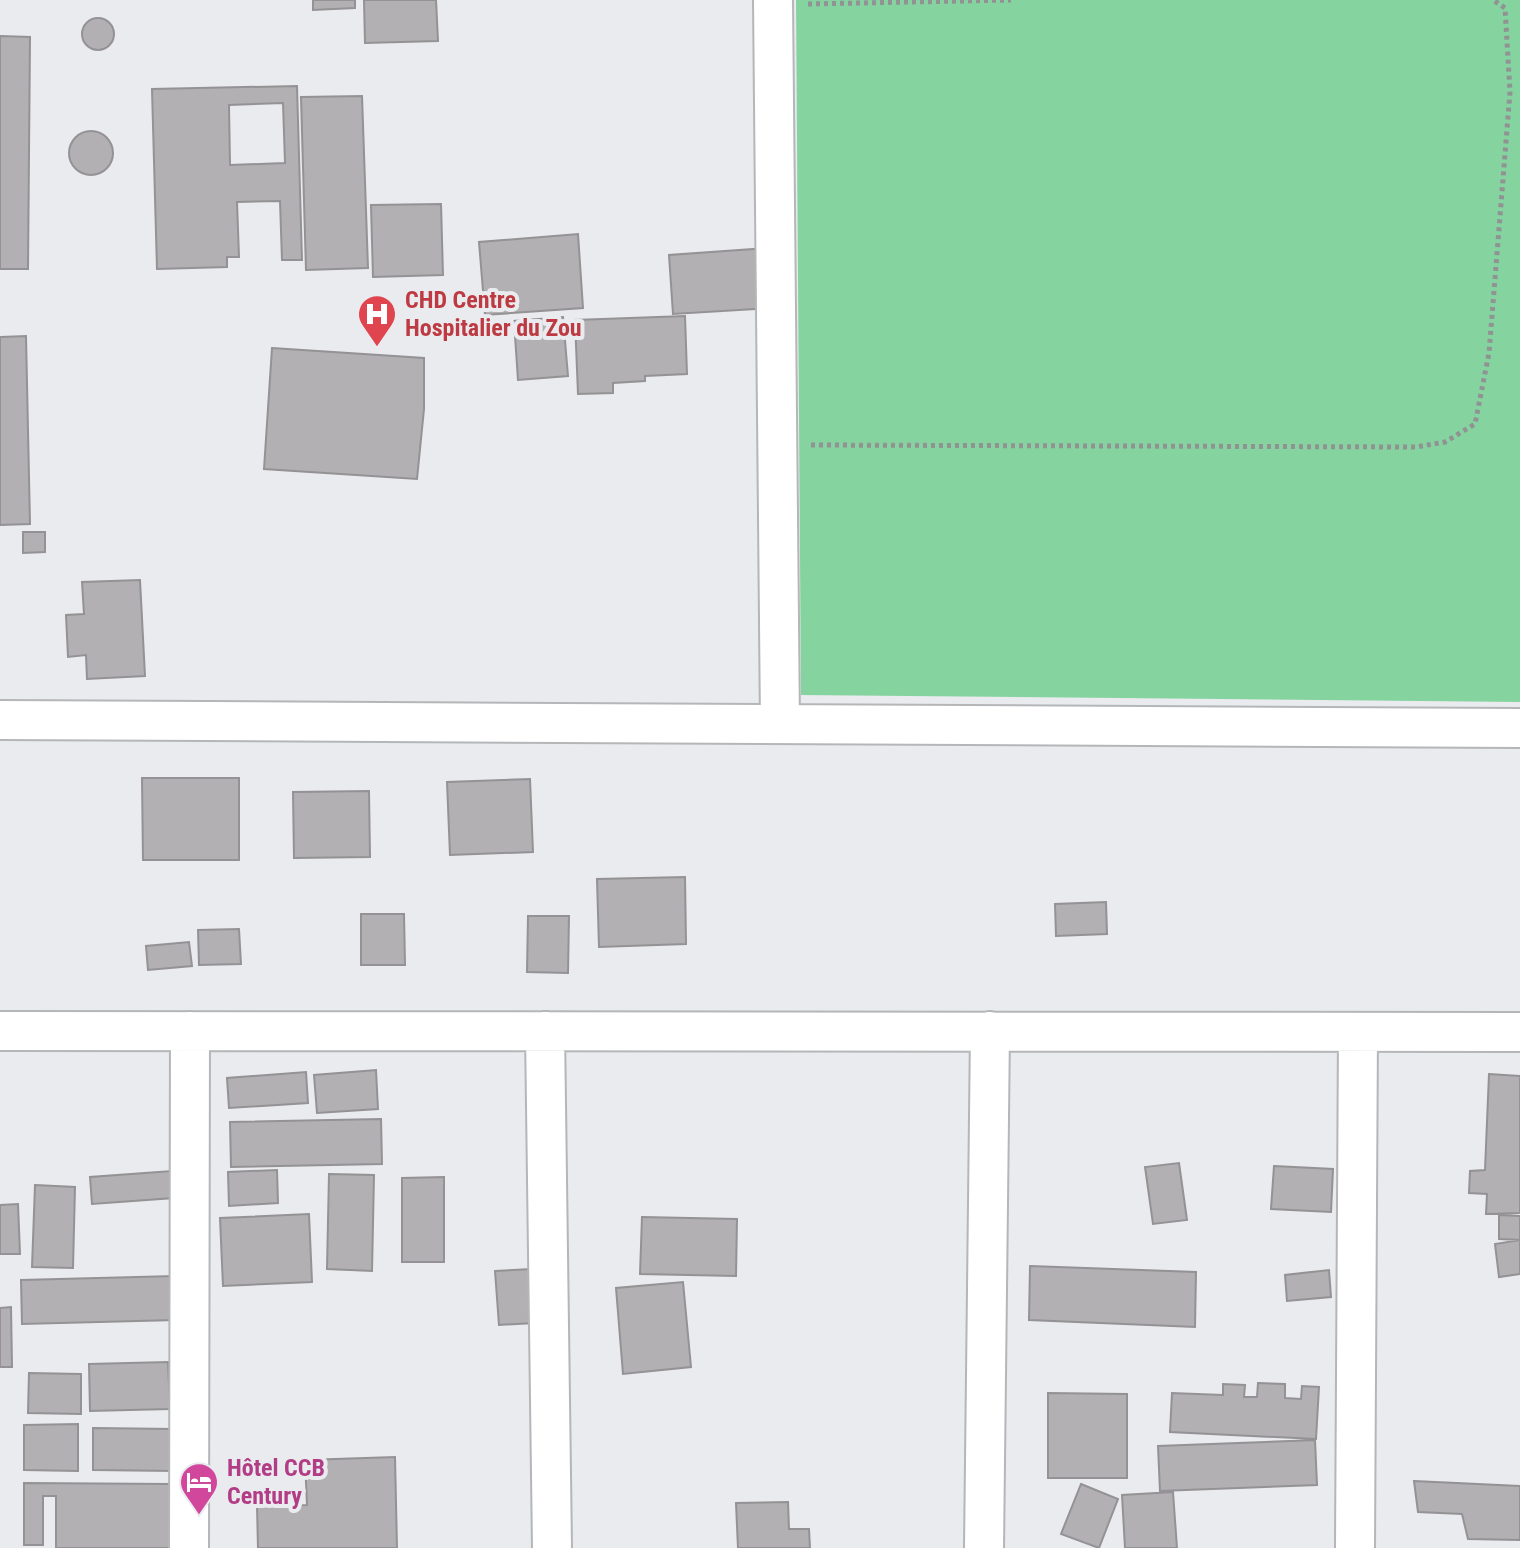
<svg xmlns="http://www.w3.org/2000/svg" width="1520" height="1548" font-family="'Roboto Condensed',sans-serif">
  <rect width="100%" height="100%" fill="#e9ebee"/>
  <path fill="#85d39f" d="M796 0H1520V702L801 695Z"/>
  <path fill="#b2b0b2" stroke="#949294" stroke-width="2" fill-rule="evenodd" d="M313 0H355V8L313 10Z
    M364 0H436L438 41 365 43Z
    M82 34a16 16 0 1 1 32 0a16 16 0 1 1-32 0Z
    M0 36 30 37 28 269H0Z
    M297 86 302 260H282L280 201 237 202 239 257H227V267L157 269 152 89ZM283 103 285 163 230 165 229 105Z
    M362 96 368 268 306 270 301 97Z
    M69 153a22 22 0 1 1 44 0a22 22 0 1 1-44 0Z
    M441 204 443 275 373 277 371 205Z
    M578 234 583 308 485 315 479 242Z
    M769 248 773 308 673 314 669 255Z
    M685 316 687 374 645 376V381L613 383V393L578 394 575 320Z
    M563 317 568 376 518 380 514 321Z
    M26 336 30 524 0 525V337Z
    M272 348 424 358V409L417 479 264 469Z
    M23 532H45V552L23 553Z
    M140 580 145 676 87 679 86 655 68 657 66 615 84 614 82 582Z
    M142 778H239V860H143Z
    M530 779 533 852 450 855 447 782Z
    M369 791 370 857 294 858 293 792Z
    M685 877 686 944 599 947 597 879Z
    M1106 902 1107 934 1056 936 1055 904Z
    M361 914H404L405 965H361Z
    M528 916H569L568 973 527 972Z
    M239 929 241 964 199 965 198 930Z
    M189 942 192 966 148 970 146 946Z
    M376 1070 378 1109 317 1113 314 1075Z
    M306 1072 308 1103 229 1108 227 1078Z
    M1489 1074 1520 1076V1213L1486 1214 1487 1194 1469 1193 1470 1171 1485 1170Z
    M381 1119 382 1164 231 1167 230 1122Z
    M1179 1163 1187 1220 1153 1224 1145 1167Z
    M1274 1166 1333 1169 1331 1212 1271 1209Z
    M277 1170 278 1203 229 1206 228 1172Z
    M172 1171 174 1198 92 1204 90 1177Z
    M329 1174 374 1175 372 1271 327 1269Z
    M444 1177V1262H402V1178Z
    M35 1185 75 1187 73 1268 32 1267Z
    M18 1204 20 1254H0V1205Z
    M309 1214 312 1282 223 1286 220 1218Z
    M1499 1215 1520 1216V1240L1499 1239Z
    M642 1217 737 1219 736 1276 640 1274Z
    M1520 1240V1274L1499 1277 1495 1244Z
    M1030 1266 1196 1272 1195 1327 1029 1320Z
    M531 1269 534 1323 499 1325 495 1271Z
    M1329 1270 1331 1297 1287 1301 1285 1275Z
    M175 1276 176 1320 22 1324 21 1280Z
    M683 1282 691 1367 623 1374 616 1288Z
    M11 1307 12 1367H0V1308Z
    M168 1362 170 1409 90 1411 89 1364Z
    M29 1373 81 1374V1414L28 1413Z
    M1258 1383 1285 1384V1398L1301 1399 1302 1386 1319 1387 1316 1439 1170 1432 1172 1393 1223 1395V1384L1245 1385 1244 1397H1257Z
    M1048 1393 1127 1394V1478H1048Z
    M78 1424V1471L24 1470V1425Z
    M93 1428 174 1429V1471L93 1470Z
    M1315 1440 1317 1485 1160 1491 1158 1446Z
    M395 1457 397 1548H258L257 1506 307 1505 305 1460Z
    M1414 1481 1520 1486V1540L1468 1539 1462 1514 1418 1512Z
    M24 1483 171 1484 170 1548H56V1496H43V1545H24Z
    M1081 1484 1118 1499 1099 1548 1061 1534Z
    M1173 1492 1177 1548H1125L1122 1495Z
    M788 1502 789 1529H809L810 1548H738L736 1503Z"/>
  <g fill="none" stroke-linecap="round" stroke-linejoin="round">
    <defs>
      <path id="minor" d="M773 0 780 724
        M0 720 1520 728
        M0 1031 1520 1032
        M545 1031 552 1548
        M189 1548 190 1031
        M984 1548 990 1031
        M1355 1548 1358 1032"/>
    </defs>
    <use href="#minor" stroke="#b4b6b8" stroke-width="42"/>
    <path stroke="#919294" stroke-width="5" stroke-dasharray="4 4" stroke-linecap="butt" d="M808 4 1011 0
      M811 445 1416 447 1445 442 1475 424 1489 353 1510 92 1505 8 1493 0"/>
    <use href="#minor" stroke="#fff" stroke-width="38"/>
  </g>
  <defs>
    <symbol id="hospital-pin" viewBox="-11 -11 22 30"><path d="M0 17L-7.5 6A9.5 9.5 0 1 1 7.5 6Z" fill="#e0444e" stroke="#e9ebee"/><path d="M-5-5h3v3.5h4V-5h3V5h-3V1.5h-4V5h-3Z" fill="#fff"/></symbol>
    <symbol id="hotel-pin" viewBox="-11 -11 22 30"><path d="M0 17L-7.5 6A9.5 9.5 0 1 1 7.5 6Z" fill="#d1479c" stroke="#e9ebee"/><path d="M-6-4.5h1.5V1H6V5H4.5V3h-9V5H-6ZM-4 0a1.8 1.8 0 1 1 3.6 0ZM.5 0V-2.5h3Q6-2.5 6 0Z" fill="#fff"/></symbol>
  </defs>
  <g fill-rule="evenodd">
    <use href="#hospital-pin" x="355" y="292" width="44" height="60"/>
    <use href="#hotel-pin" x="177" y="1460" width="44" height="60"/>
  </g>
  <g text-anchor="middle" stroke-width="8" stroke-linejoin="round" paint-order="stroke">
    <g font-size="24" font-weight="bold" fill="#be3a42" stroke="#e9ebee" text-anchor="start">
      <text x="405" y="308">CHD Centre<tspan x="405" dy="28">Hospitalier du Zou</tspan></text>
    </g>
    <g font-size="24" font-weight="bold" fill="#b23c85" stroke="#e9ebee" text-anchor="start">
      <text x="227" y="1476">Hôtel CCB<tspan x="227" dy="28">Century</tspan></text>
    </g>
  </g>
</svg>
